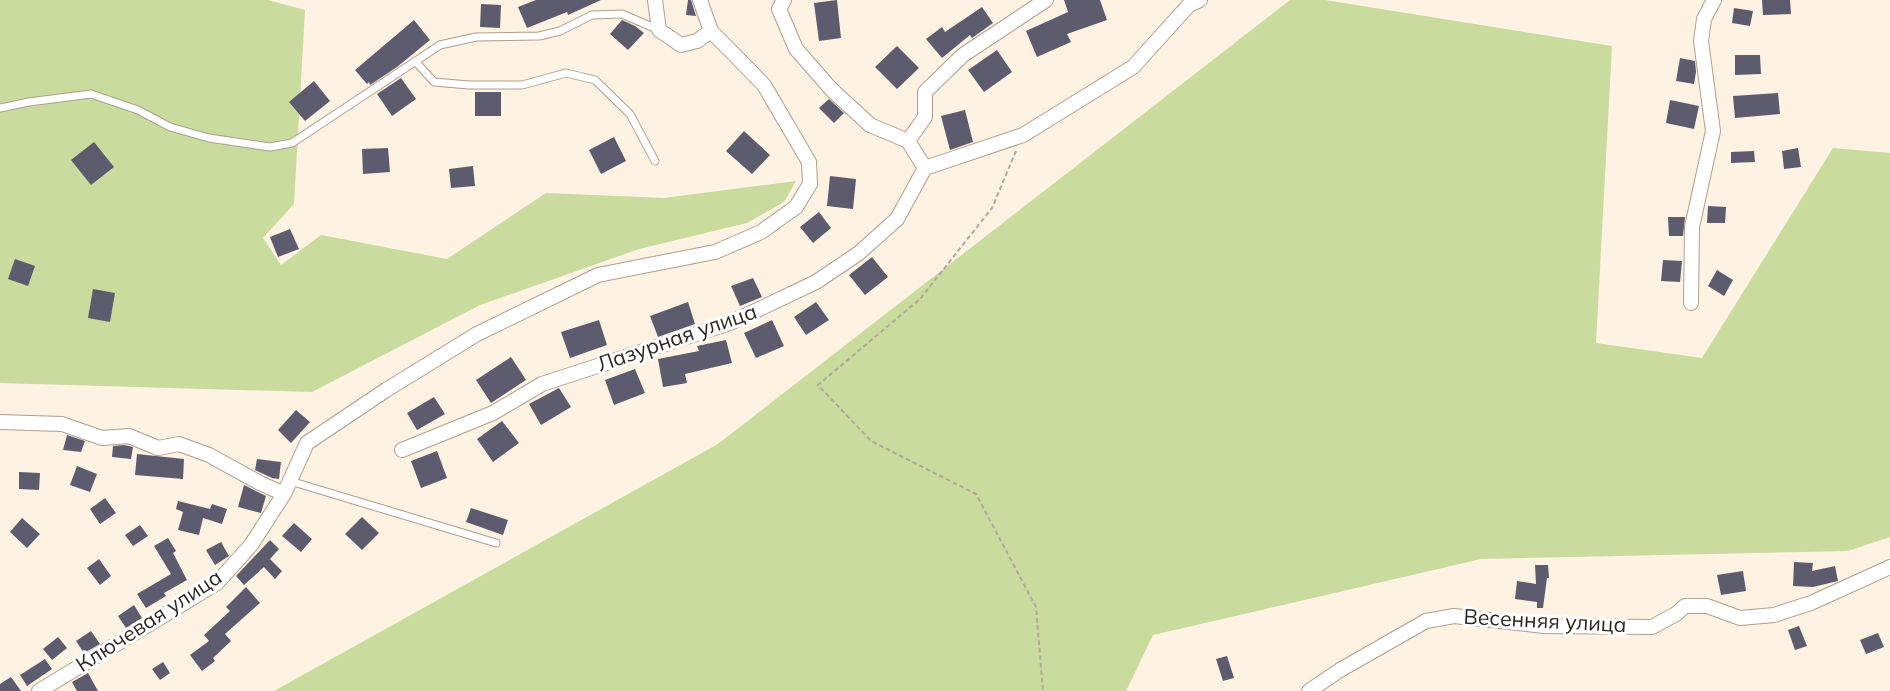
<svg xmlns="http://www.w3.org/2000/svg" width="1890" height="691" font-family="Mulish,sans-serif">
  <rect width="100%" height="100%" fill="#fef2e3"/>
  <path fill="#c9db9d" d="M0 0H268L305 10 294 204 263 238 281 265 321 235 447 259 546 193 664 198 796 181 784 202 747 223 639 249 480 305 312 392 0 383Z
    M1290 0H1325L1612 46 1596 343 1702 358 1833 148 1890 153V537L1848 551 1481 559 1153 635 1126 691H274L718 444Z"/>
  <path fill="#5d5c6f" d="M536 0H601L568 15 567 12 527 28 518 7Z
    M688 0H691L696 16 686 15Z
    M837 0 841 38 819 41 814 3Z
    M1064 0H1100L1107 20 1067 34 1071 42 1037 57 1026 31 1068 12Z
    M1762 0H1790L1791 14 1763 15Z
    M481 4 501 5 500 28 480 27Z
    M982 7 993 23 972 38 970 35 942 58 926 39 942 27 945 32Z
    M1734 8 1753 11 1750 26 1732 23Z
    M414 20 430 40 397 67 370 85 369 82 367 84 355 70Z
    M622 20 635 26 644 33 628 50 610 34Z
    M897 46 919 68 897 89 875 67Z
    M997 50 1012 72 984 92 968 70Z
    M1735 55H1760L1761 74 1735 75Z
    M1680 58 1695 61 1696 72 1694 84 1676 81Z
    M401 78 416 99 392 116 377 94Z
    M314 81 330 101 305 121 289 102Z
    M475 92H501V116H475Z
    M1778 93 1780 114 1735 118 1733 96Z
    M829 99 844 113 834 123 819 108Z
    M1670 100 1699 106 1694 129 1666 123Z
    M965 110 973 142 950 150 941 116Z
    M744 131 770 155 752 174 726 151Z
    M614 137 626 161 601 174 589 150Z
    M94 142 114 167 91 185 71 160Z
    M388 148 390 172 363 174 362 149Z
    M1798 148 1801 167 1784 169 1782 151Z
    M1754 151 1755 162 1731 163V152Z
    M473 166 475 186 451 188 449 169Z
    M830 176 856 179 853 209 827 206Z
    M1708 206 1726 207 1725 223H1707Z
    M819 212 831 228 813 243 800 227Z
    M1668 217H1685L1683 236H1669Z
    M290 229 299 249 278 257 270 237Z
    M872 257 888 277 865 295 849 275Z
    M15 259 35 266 28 286 8 279Z
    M1663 260 1682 261 1680 282 1661 281Z
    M1717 270 1733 280 1724 296 1708 286Z
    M753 278 762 297 740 306 731 286Z
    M93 289 115 293 110 322 88 318Z
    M688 302 695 324 658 337 650 316Z
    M816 302 829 320 806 335 794 317Z
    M599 320 607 345 570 358 561 332Z
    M772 320 784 346 756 358 744 333Z
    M726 340 732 363 685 374 687 383 663 387 658 359 699 351 697 346Z
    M511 357 526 380 491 403 476 380Z
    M635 369 645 393 614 405 605 380Z
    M559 388 571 407 541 425 529 404Z
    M434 397 445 414 417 430 407 413Z
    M296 410 310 422 291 443 278 430Z
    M502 421 519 443 493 462 477 439Z
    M67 435 85 441 81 452 63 450Z
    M124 445 133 447 131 459 112 457 113 446Z
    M437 451 447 478 421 488 411 461Z
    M137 454 184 459 183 479 135 475Z
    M257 459 281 462 279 479 272 478 255 470Z
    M77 466 97 474 90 492 70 485Z
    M19 472 40 473 39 490 19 489Z
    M244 485 266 496 261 513 238 507Z
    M105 498 116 513 100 524 90 509Z
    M178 501 210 509 212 504 227 509 222 524 203 518 199 535 178 530 183 512 176 509Z
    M471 508 508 520 503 535 466 522Z
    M362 517 379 533 362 550 345 534Z
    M22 518 40 534 27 548 10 532Z
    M294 523 312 539 301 552 282 536Z
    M140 525 148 536 133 546 125 535Z
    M168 538 176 551 173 553 187 580 164 593 166 596 146 608 137 594 171 574 154 546Z
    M270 540 279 549 270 559 282 571 275 579 264 567 244 585 236 576Z
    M221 542 229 556 215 565 206 550Z
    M99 559 111 576 100 585 87 568Z
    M1794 562 1813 563 1812 571 1835 566 1838 581 1813 587 1793 586Z
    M1535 565H1548L1549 578H1547L1543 608H1537V602L1515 599 1517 581 1536 584Z
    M1743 571 1746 591 1721 595 1717 575Z
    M246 587 260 603 225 634 231 641 213 658 215 661 202 671 190 655 209 641 204 635 230 611 226 607Z
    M134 605 142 618 126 628 118 616Z
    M1799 626 1807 646 1795 650 1788 630Z
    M91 631 100 644 84 653 76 641Z
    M1878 633 1884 647 1866 654 1860 640Z
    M58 637 67 648 52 660 43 649Z
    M1227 656 1234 678 1223 681 1216 659Z
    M45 659 52 669 27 686 20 675Z
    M163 662 170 673 160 680 152 669Z
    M88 673 98 691H77L72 682Z
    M11 677 21 691H0V684Z"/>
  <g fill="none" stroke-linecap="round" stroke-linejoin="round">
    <defs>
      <path id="lane" d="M415 61 434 82 469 85H522L566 73 595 80 630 114 655 161
        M0 108 29 102 91 94 138 110 170 127 209 138 270 147 292 143 440 45 476 37 539 36 560 31 592 15 622 14 659 30
        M290 481 496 543"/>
      <path id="street" d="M655 0 659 30 681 45 697 41 711 31 700 0
        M784 0 779 9 796 49 831 89 870 125 908 141
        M925 168 1023 135 1133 67 1189 5 1200 0
        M1691 303 1692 227 1713 131 1701 41 1704 19 1714 0
        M0 422 62 424 102 438 129 436 158 448 179 444 209 455 260 483 284 494
        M402 450 493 413 542 384 730 323 816 282 859 253 897 219 925 168 908 141 925 117V92L963 55 1046 0
        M39 691 217 583 251 545 284 494 307 443 386 390 477 334 598 275 715 252 761 232 796 207 810 184 809 162 764 85 711 31
        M1309 691 1340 670 1426 621 1454 616 1544 626 1652 627 1676 614 1685 606H1707L1740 618 1774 615 1811 603 1890 567"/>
    </defs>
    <use href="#lane" stroke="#ad9f8e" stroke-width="9"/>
    <use href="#street" stroke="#ad9f8e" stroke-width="16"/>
    <path stroke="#b0a79b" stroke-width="2" stroke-dasharray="4.5 3" stroke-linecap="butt" d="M1016 151 992 208 920 299 818 385 871 441 976 494 1036 607 1043 691"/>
    <use href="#lane" stroke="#fff" stroke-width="7"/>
    <use href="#street" stroke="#fff" stroke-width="14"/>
  </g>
  <g text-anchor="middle" stroke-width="6" stroke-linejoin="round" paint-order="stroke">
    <g font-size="21" fill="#2c2720" stroke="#fff">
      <text transform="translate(677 338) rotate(-19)" y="7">Лазурная улица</text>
      <text transform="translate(149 621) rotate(-33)" y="7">Ключевая улица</text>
      <text transform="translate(1545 621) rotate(3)" y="7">Весенняя улица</text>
    </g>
  </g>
</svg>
